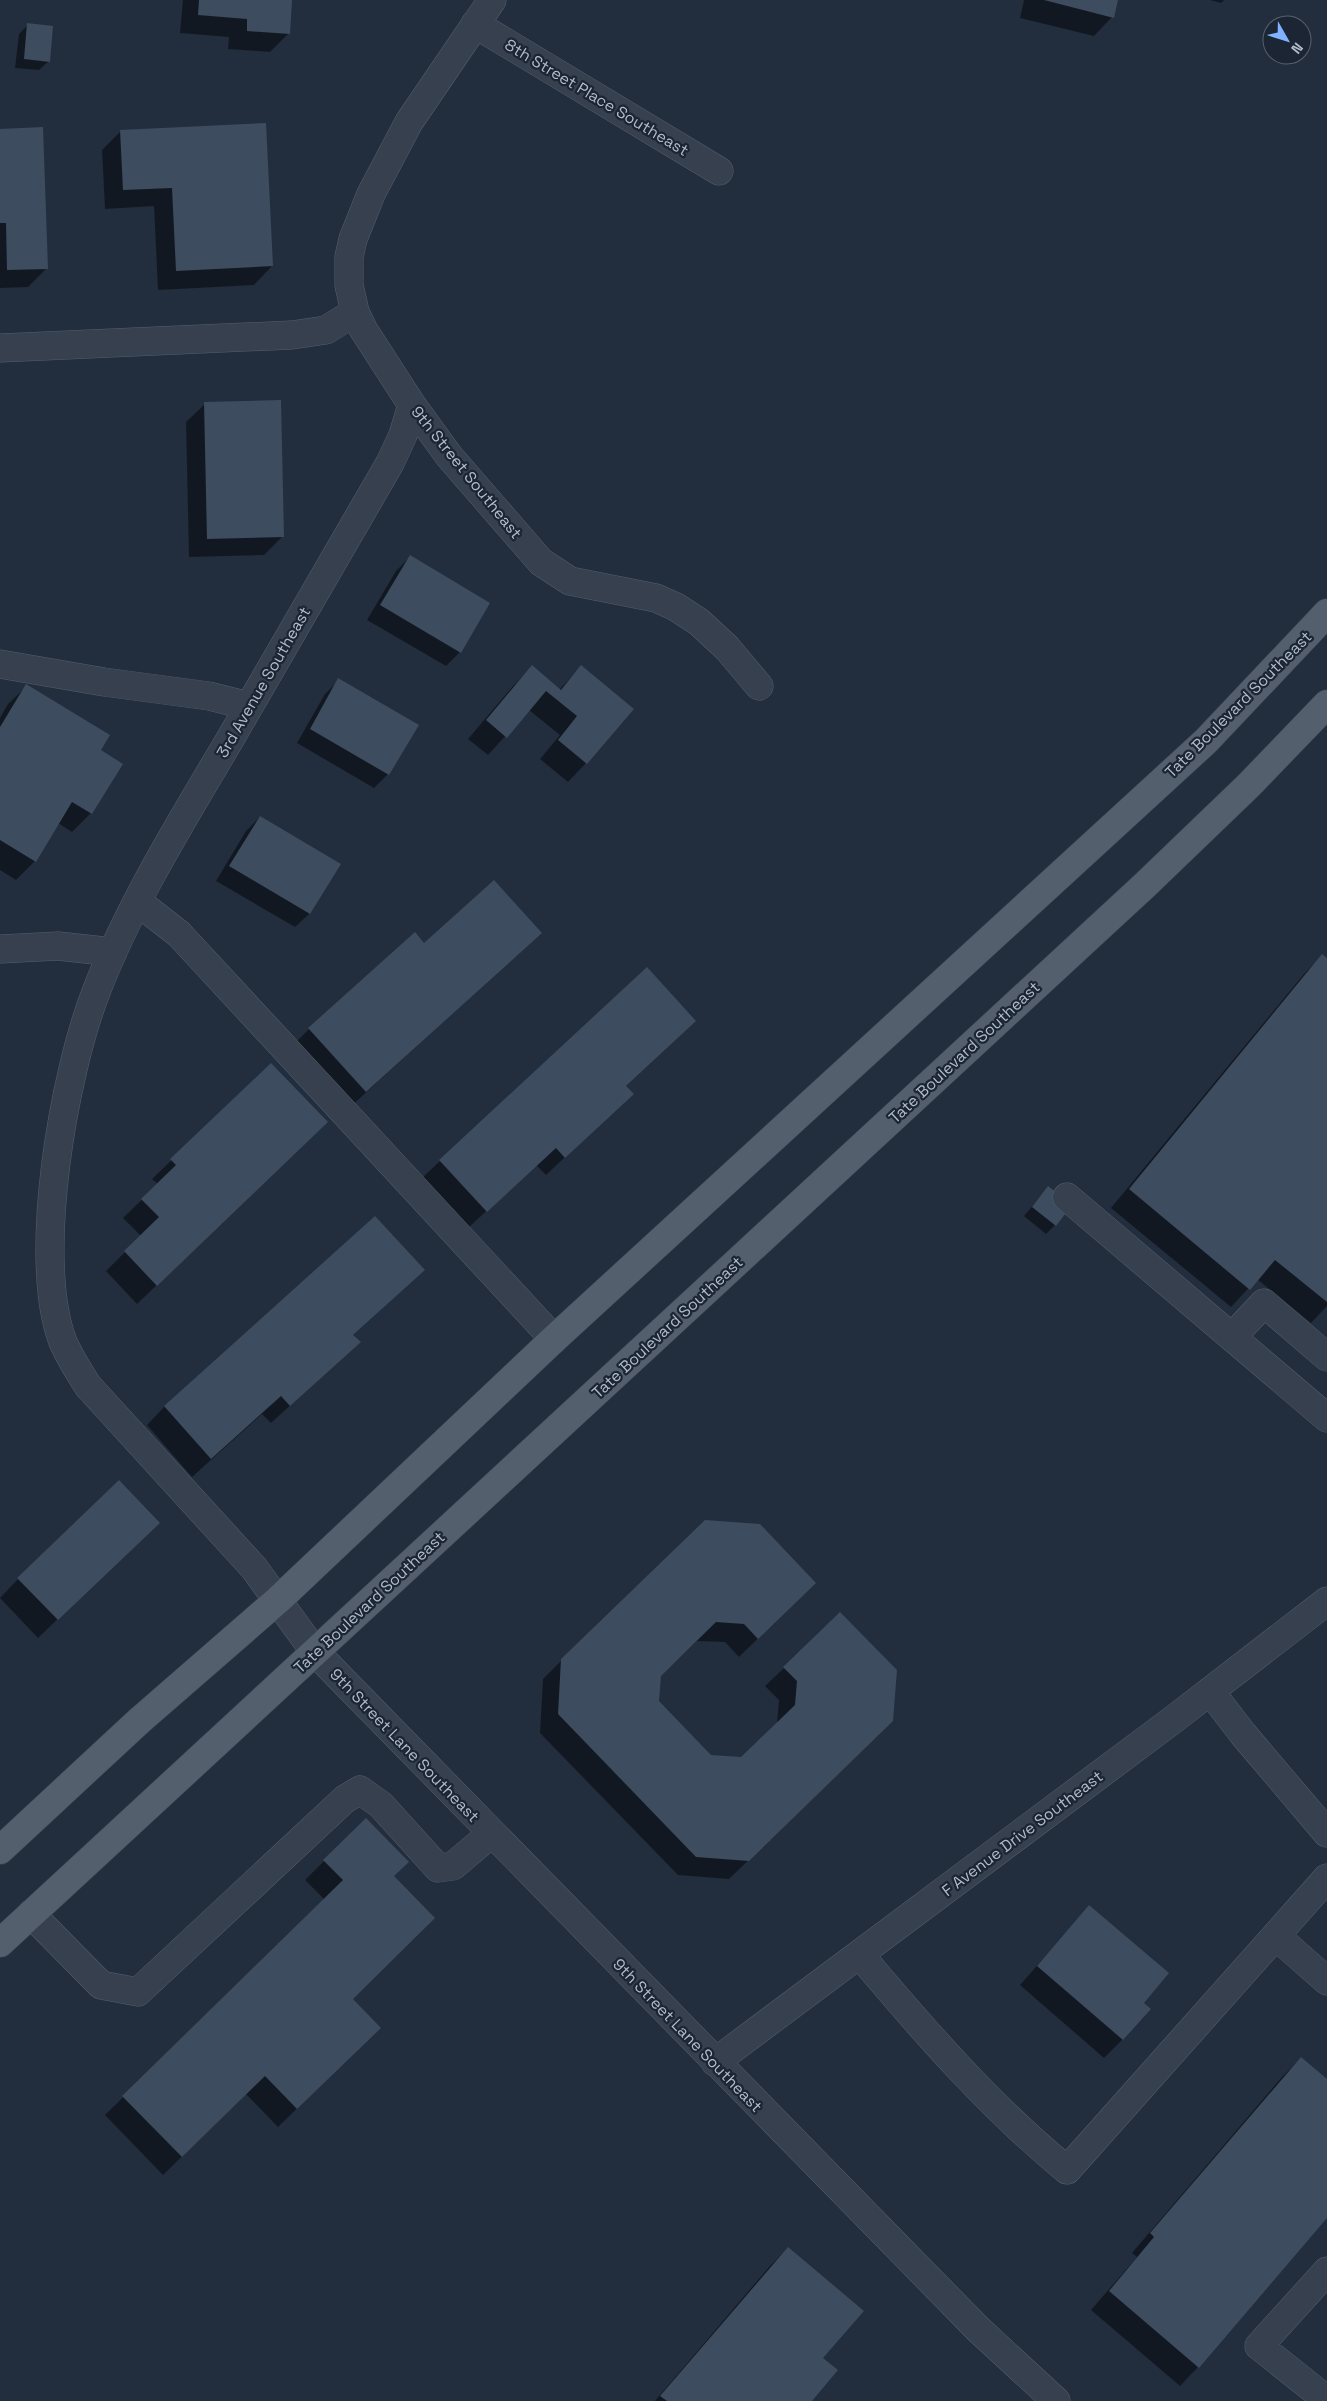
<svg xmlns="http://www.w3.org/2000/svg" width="1327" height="2401" font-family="'Space Grotesk',sans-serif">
  <rect width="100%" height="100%" fill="#222e3e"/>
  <path fill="#0007" d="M183 0H291L289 33 270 52 228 49 229 37 180 33Z
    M1024 0H1117L1112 17 1094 36 1020 18Z
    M1210 0H1224L1221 3Z
    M28 25 49 61 39 70 15 68 19 34Z
    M0 130 47 268 28 287 0 288Z
    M121 131 272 266 254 285 158 290 154 206 105 209 102 150Z
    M205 404 283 536 264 555 189 557 186 422Z
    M410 557 460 652 446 666 367 620 396 571Z
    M532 667 559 690 581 667 586 763 568 782 540 759 560 735 529 710 488 755 468 739 513 686Z
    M339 680 388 774 374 788 297 743 325 694Z
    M27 686 99 751 91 813 72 832 58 823 35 861 16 880 0 870V718L8 704Z
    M260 817 339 864 309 914 295 927 216 881 246 831Z
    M540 933 347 1110 291 1047 309 1029 424 945Z
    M1322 956 1327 959V1306L1311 1323 1257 1279 1231 1307 1111 1208 1304 974Z
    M676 1039 625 1087 613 1112 546 1175 536 1165 467 1229 421 1179 440 1161Z
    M271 1065 307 1141 137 1304 106 1271 141 1236 123 1218 158 1184 152 1179Z
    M1048 1188 1055 1225 1046 1234 1024 1216Z
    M424 1270 352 1336 340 1360 271 1423 262 1414 192 1477 147 1425 165 1406Z
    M139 1541 38 1638 0 1598 18 1579Z
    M796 1601 739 1657 725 1642 697 1641 660 1676 658 1702 711 1756 742 1758 777 1724 779 1700 765 1686 784 1668 875 1737 729 1879 678 1875 540 1733 543 1679 562 1660Z
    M366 1819 393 1876 351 1999 361 2046 278 2127 246 2094 163 2175 105 2115 325 1900 305 1880Z
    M1089 1907 1142 2003 1123 2039 1104 2058 1020 1985Z
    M1301 2058 1327 2081V2216L1198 2367 1180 2386 1091 2310 1137 2257 1132 2253 1282 2077Z
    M788 2248 821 2358 810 2401H655L769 2267Z"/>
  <path fill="#3d4c5e" d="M199 0H292L290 34 247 31V19L198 15Z
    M1044 0H1118L1114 18Z
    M27 23 53 26 50 62 24 59Z
    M266 123 273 266 176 271 172 188 123 190 120 130Z
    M43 127 48 269 7 270 6 223H0V129Z
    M281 400 284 537 207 539 204 402Z
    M410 555 490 603 461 653 380 605Z
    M532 665 561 690 581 665 634 709 587 764 558 740 577 716 546 691 507 738 486 720Z
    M338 678 419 725 389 775 310 729Z
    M26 684 110 735 101 750 123 764 92 814 72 802 36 862 0 840V727Z
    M260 816 341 864 310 914 229 866Z
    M494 880 542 933 366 1092 308 1028 415 932 424 943Z
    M1322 954 1327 958V1302L1275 1260 1250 1290 1129 1189Z
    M647 967 696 1021 626 1086 634 1094 565 1158 556 1148 487 1212 439 1160Z
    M271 1063 328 1122 157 1286 124 1251 159 1217 141 1199 176 1165 170 1159Z
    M1048 1186 1072 1205 1056 1226 1032 1207Z
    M375 1216 425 1270 353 1335 361 1342 290 1406 281 1396 211 1459 164 1406Z
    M119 1480 160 1523 58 1620 17 1578Z
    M705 1520 760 1524 816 1583 758 1639 744 1624 716 1622 661 1676 659 1701 711 1755 741 1757 795 1705 797 1681 783 1667 840 1612 897 1670 893 1721 749 1861 696 1857 558 1714 561 1659Z
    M366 1818 409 1862 394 1876 435 1918 353 1999 381 2028 297 2109 265 2076 182 2157 122 2096 343 1880 323 1860Z
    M1089 1905 1169 1973 1144 2003 1151 2009 1123 2040 1037 1966Z
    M1301 2057 1327 2079V2218L1199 2368 1109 2291 1154 2237 1150 2233Z
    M788 2247 864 2311 823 2358 838 2370 812 2401H667L660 2396Z"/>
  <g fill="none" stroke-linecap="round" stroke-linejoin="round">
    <defs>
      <path id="minor" d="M492 0 409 122 371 194 353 239 349 257V285L355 312 363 329 412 405 449 456 541 562 570 581 656 598 676 607 699 622 727 648 759 686
        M475 24 719 171
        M0 348 292 335 326 330 355 312
        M412 405 403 435 390 463C336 555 283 648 229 741 181 822 130 904 96 992 64 1074 31 1259 63 1342 70 1358 79 1372 88 1386L254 1568 315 1652 978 2329 1056 2401
        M0 664 104 682 209 696 249 706
        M138 902 179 934 554 1339
        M0 949 58 946 113 952
        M1067 1197 1327 1418
        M1232 1337 1264 1303 1327 1357
        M1210 1691 1243 1734 1327 1833
        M31 1914 101 1985 138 1992 345 1799 360 1790 381 1805 438 1868 453 1866 492 1833
        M1276 1936 1327 1981
        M860 1955C924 2031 990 2107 1067 2170L1327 1878
        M715 2062 1174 1719 1327 1601
        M1327 2271 1259 2346 1327 2400"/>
      <path id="major" d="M0 1850 139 1721 278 1600 554 1339 1206 741 1327 613
        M0 1943 1145 885 1249 785 1327 704"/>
    </defs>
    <use href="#minor" stroke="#545e6c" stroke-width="29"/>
    <use href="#major" stroke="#3f4957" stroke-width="29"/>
    <use href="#minor" stroke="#36404e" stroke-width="28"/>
    <use href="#major" stroke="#545f6e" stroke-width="28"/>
  </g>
  <g text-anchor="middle" stroke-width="4.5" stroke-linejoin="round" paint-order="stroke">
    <g font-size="16" fill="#b2bbc9" stroke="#1b2533">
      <text transform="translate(597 97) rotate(31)" y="6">8th Street Place Southeast</text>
      <text transform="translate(467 472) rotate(51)" y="6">9th Street Southeast</text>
      <text transform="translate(263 682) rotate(-60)" y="6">3rd Avenue Southeast</text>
      <text transform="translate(1238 704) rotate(-45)" y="6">Tate Boulevard Southeast</text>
      <text transform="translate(964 1052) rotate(-43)" y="6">Tate Boulevard Southeast</text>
      <text transform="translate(667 1327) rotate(-43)" y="6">Tate Boulevard Southeast</text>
      <text transform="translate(369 1602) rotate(-43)" y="6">Tate Boulevard Southeast</text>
      <text transform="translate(405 1745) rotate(46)" y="6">9th Street Lane Southeast</text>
      <text transform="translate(1022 1833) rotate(-37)" y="6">F Avenue Drive Southeast</text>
      <text transform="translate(688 2035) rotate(46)" y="6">9th Street Lane Southeast</text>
    </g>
  </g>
  <g transform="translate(1287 40) rotate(129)"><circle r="24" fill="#1b2533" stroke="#57616f"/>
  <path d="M0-4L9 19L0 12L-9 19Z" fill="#81b2ff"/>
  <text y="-8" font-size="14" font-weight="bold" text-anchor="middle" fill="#b2bbc9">N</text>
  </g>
</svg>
